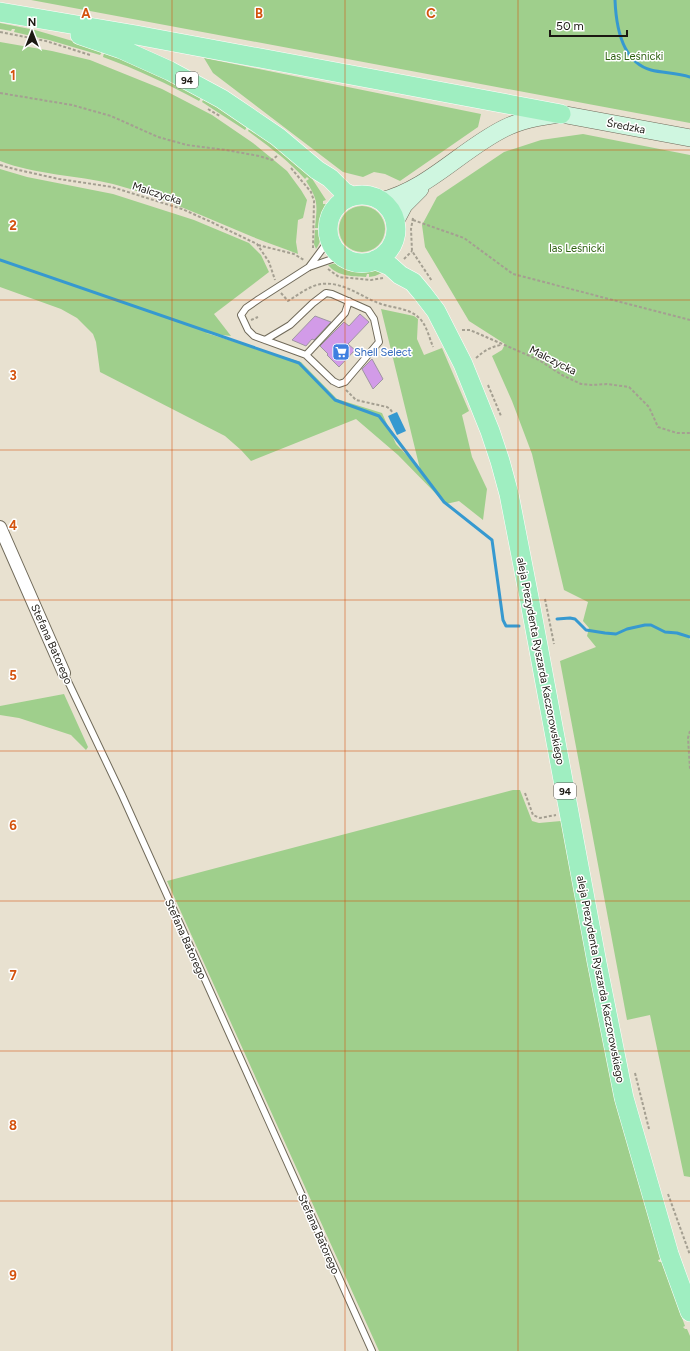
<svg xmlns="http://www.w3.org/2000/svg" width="690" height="1351" font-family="Figtree,sans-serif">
  <rect width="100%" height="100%" fill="#e8e1d0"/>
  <path fill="#9fcf8c" d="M31 0H690V123Z
    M0 23 35 30 100 49 172 79 265 136 311 177 326 200 323 201V204H327C326 210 324 214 323 220 320 231 323 240 316 249L314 244 315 230H318V228H315C317 205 319 201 306 181L309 179 307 177 305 179C288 160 268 146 248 131L249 129 247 127 245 130 202 102 203 100 201 98 199 101C168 84 136 69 103 57L104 53 102 52 100 55 49 40 14 32 15 29H12L11 31 0 29Z
    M0 42 52 51 90 60 162 89 212 115 253 143 287 171 301 190 307 200 303 218 298 220 296 242 298 254C283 248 268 243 253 237 207 218 162 197 113 184 76 175 37 175 0 161Z
    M204 58 481 114 478 127 400 181 385 174 374 172 363 177 343 172 213 73Z
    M583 134 690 155V636L687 635 690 640V1177L684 1176 650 1015 627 1020 560 661 596 647 587 636 589 628 583 621 588 602 564 590 532 454 512 401 492 356 502 350 505 344 469 321 425 247 422 225 437 197 504 152 541 140Z
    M0 169 27 177 113 194 194 220 249 243 261 255 269 272 214 314 231 336 206 333 301 362 337 399 382 413 396 444 420 469 381 309 414 316 418 319 417 339 424 355 442 348 469 411 462 415 472 457 487 489 483 520 459 501 446 504 398 455 356 419 251 461 241 450 225 436 100 372 96 342 93 334 77 318 61 309 0 287Z
    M339 229a23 23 0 1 1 46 0a23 23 0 1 1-46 0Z
    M337 263 350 268 358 269 377 268 386 271 375 276 369 277V274H367L366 277C353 276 338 277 328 265Z
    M64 694 88 747 86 750 71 735 19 718 0 715V706Z
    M513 790H520L532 821 539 823 561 821 564 825 599 1009H596L597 1012 599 1011 661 1259 658 1260 659 1262H662L685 1326 683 1327 685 1329H687L690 1336V1351H379L167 881Z"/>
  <path fill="#3699d0" d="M397 412 406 431 397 435 388 416Z"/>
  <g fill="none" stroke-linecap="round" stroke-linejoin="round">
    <path stroke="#3699d0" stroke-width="3" d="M615 0C616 25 621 62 651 70 663 73 677 73 690 77
      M0 260 299 363 335 400 379 416 444 502 492 540 503 620 506 626H519
      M557 619 570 618 575 619 586 630 605 633 616 634 627 629 645 625H651L665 632 677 633 690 637"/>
  </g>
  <path fill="#d29be8" stroke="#9f95a3" d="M360 314 369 322 348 344 355 350 339 367 327 355 328 354 320 346 344 322 349 326Z
    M315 316 331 322 314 340 312 339 306 346 292 340Z
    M372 359 383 379 373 389 362 369Z"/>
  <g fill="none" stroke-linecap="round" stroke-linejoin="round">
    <defs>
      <path id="lane" d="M309 267 329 240
        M265 340 290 325 313 303 326 293 332 294 368 310 374 319 379 342 345 382 339 384 333 381 306 355 254 336 248 330 241 315 246 308 259 299 309 267 341 256
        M306 355 345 313 349 301
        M64 673 122 795 372 1351"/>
      <path id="street" d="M0 527 64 673"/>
      <path id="secondary" d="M381 201C429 189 462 149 505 128 523 119 542 116 561 114L690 138
        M395 222 404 205 420 189"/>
      <path id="primary" d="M0 12 136 35 561 114
        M80 35 121 49 170 71 222 99 278 137 317 170 330 178 344 192 352 196
        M328 229a34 34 0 1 1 68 0a34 34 0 1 1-68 0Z
        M375 260 390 266 400 275 413 282 423 294 436 311 463 364 490 431 500 461 509 494 529 597 597 963 624 1098 669 1254 690 1312"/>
    </defs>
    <use href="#lane" stroke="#706a5a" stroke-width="8"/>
    <use href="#street" stroke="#706a5a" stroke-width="14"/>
    <use href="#secondary" stroke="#706a5a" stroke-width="18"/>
    <use href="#primary" stroke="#fff" stroke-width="20"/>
    <path stroke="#a49f91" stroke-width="2" stroke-dasharray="3 2" stroke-linecap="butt" d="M0 32 46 41 90 55
      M0 93 72 105 111 116 158 137 187 145 226 150 259 156 272 160 277 156
      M208 109 220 116
      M0 165 14 169 59 179 112 187 182 209 209 221 257 244 269 262 275 280
      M291 168 311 192 314 201 313 248
      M413 218 411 229 412 251 432 281
      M413 220 464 238 513 274 690 320
      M258 245 294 254 304 260
      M404 259 412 251
      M328 269 339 277 371 280 383 278
      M281 293 288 301C298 295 309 286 321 284 343 281 361 297 381 304 393 308 408 308 418 317 426 323 429 337 433 347
      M251 320 258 317
      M462 330H470L539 360 562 375 581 384 592 385 607 384 629 387 649 407 658 427 677 433H690
      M476 358C484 351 490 347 501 345
      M488 385 501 416
      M346 390 356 400 387 407 390 409 393 413
      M545 599 554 644
      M690 731 688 738 690 769
      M525 793 533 815 540 818 556 815
      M635 1073 649 1129
      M668 1194 690 1255"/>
    <use href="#lane" stroke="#fff" stroke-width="6"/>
    <use href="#street" stroke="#fff" stroke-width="12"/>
    <use href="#secondary" stroke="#cff6e0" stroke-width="17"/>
    <use href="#primary" stroke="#9feec1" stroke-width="19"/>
  </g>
  <path fill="none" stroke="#d4520d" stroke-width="1" stroke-opacity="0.55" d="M172 0V1351M345 0V1351M518 0V1351M0 150H690M0 300H690M0 450H690M0 600H690M0 751H690M0 901H690M0 1051H690M0 1201H690"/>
  <defs>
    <symbol id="supermarket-square" viewBox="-11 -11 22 22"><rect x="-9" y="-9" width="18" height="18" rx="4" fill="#3f7fe0" stroke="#fff"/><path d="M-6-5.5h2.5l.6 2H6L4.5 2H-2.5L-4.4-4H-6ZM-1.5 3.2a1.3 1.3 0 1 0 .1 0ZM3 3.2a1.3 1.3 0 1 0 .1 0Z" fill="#fff"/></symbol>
  </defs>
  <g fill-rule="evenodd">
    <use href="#supermarket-square" x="331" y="342" width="20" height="20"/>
  </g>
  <g text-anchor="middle" stroke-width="3" stroke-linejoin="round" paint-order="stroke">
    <g fill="#fff" stroke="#5f5d59" stroke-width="1">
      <rect x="176" y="72" width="22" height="16" rx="3"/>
      <rect x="554" y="783" width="22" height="16" rx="3"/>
    </g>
    <g font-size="10" font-weight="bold" fill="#1b1812">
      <text x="187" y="84">94</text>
      <text x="565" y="795">94</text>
    </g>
    <g font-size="11" fill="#2f6213" stroke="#fff">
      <text x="634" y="60">Las Leśnicki</text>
      <text x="577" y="252">las Leśnicki</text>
    </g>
    <g font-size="11" fill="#1b1812" stroke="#fff">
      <text transform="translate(626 126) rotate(11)" y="4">Średzka</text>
      <text transform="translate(157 193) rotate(18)" y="4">Malczycka</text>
      <text transform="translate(553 360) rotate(27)" y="4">Malczycka</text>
      <text transform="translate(52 644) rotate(66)" y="4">Stefana Batorego</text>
      <text transform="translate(541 661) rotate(79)" y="4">aleja Prezydenta Ryszarda Kaczorowskiego</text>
      <text transform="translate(186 939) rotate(66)" y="4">Stefana Batorego</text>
      <text transform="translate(601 979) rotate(79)" y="4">aleja Prezydenta Ryszarda Kaczorowskiego</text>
      <text transform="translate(319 1234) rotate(66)" y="4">Stefana Batorego</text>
    </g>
    <g font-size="11" fill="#366cbe" stroke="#fff" text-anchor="start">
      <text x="354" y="356">Shell Select</text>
    </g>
  </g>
  <g font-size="13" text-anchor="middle" font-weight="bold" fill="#d4520d" stroke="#fff" stroke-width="3" stroke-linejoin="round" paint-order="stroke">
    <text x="86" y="18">A</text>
    <text x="259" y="18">B</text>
    <text x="431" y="18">C</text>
    <text x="13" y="80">1</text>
    <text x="13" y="230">2</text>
    <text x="13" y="380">3</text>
    <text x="13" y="530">4</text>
    <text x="13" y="680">5</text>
    <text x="13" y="830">6</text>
    <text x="13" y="980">7</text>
    <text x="13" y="1130">8</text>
    <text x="13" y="1280">9</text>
  </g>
  <g transform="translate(32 32)" stroke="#ffffff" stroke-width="3" paint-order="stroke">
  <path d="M0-3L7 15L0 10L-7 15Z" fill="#1b1812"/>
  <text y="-6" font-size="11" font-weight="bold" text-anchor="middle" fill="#1b1812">N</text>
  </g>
  <path d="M550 30v6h77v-6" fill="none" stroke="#1b1812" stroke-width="2"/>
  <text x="556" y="30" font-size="12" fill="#1b1812" stroke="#ffffff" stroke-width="3" paint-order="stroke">50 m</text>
</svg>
